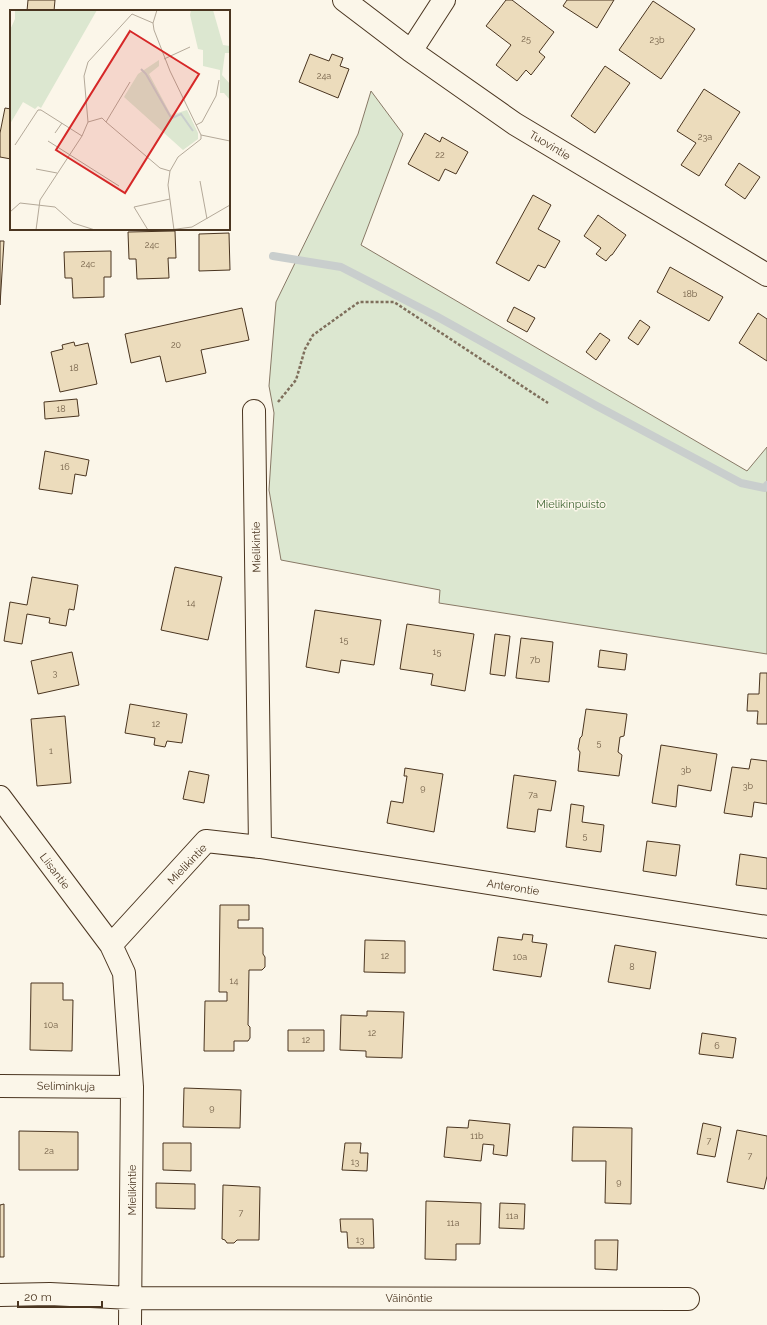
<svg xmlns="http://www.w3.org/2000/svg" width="767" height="1325" font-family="Raleway,sans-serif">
  <rect width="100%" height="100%" fill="#fbf6e9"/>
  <path fill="#dce7d0" stroke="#887966" d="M371 91 403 134 361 245 747 471 767 447V654L439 603 440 590 281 560 269 490 274 413 269 386 276 302 358 134Z"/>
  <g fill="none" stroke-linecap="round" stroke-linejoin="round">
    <path stroke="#c9cecd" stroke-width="8" d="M273 256 341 267 436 316 595 405 741 483 765 488 767 485"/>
  </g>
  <path fill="#ecdcbc" stroke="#4a3520" d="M28 0H55L54 11H27Z
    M506 0H512L554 32 539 52 545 57 531 75 526 70 517 81 496 65 511 45 486 26Z
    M567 0H614L597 28 563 6Z
    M653 1 695 29 661 79 619 50Z
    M310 54 329 61 332 54 343 58 340 66 349 69 338 98 299 82Z
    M605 66 630 83 595 133 571 116Z
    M704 89 740 112 699 176 681 165 696 143 677 131Z
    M5 108 11 109V159L0 157V133Z
    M425 133 440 142 442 137 468 152 456 174 445 169 439 181 408 164Z
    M739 163 760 177 745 199 725 185Z
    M533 195 551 205 538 229 560 241 545 268 538 265 529 281 496 263Z
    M598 215 626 235 612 255H611L606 261 596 254 601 248 584 236Z
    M175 231 176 258H168L169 278 137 279 136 259H129L128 232Z
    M229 233 230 270 199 271V234Z
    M0 241H4L0 305Z
    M111 251V277H104V297L73 298 72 278H65L64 252Z
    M670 267 723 297 709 321 657 292Z
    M514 307 535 318 527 332 507 321Z
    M242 308 249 340 201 350 206 373 166 382 160 356 131 363 125 334Z
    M758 313 767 319V361L739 343Z
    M640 320 650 327 638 345 628 338Z
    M600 333 610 340 596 360 586 352Z
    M74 342 75 346 88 343 97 384 60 392 51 352 63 349 62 345Z
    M77 399 79 416 45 419 44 402Z
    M45 451 89 460 86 476 75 474 72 494 39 489Z
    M175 567 222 577 208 640 161 630Z
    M32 577 78 585 74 610 69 609 66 626 49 623 50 618 27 614 22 644 4 641 10 602 27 605Z
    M315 610 381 620 374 665 341 660 339 673 306 667Z
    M407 624 474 634 465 691 431 685 433 674 400 669Z
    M495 634 510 636 505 676 490 674Z
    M521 638 553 642 549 682 516 678Z
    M600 650 627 654 625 670 598 667Z
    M72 652 79 685 38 694 31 661Z
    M760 673H767V724H757L758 711H747L748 694H759Z
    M130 704 187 714 182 743 167 741 165 747 154 745 155 738 125 733Z
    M586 709 627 714 624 736 620 737 618 752 622 755 619 776 578 771 580 752 578 749 580 738 582 736Z
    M65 716 71 783 37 786 31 719Z
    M661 745 717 754 711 791 678 785 676 807 652 803Z
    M751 759 767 761V804L754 802 752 817 724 813 732 767 749 769Z
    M405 768 443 774 434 832 387 823 391 801 403 803 407 776H404Z
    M189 771 209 775 204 803 183 799Z
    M514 775 556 781 551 811 538 809 535 832 507 828Z
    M571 804 584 806 582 822 604 825 601 852 566 847Z
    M647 841 680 845 676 876 643 871Z
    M740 854 767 858V889L736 885Z
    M220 905H249V920H238V928H263V954L265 957V967L262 970H249L248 1025 250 1027V1038L248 1041H234V1051H204L205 1001H227V992H219Z
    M523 934 533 935 532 942 547 944 541 977 493 970 498 937 522 940Z
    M365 940 405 941V973L364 972Z
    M615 945 656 952 650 989 608 982Z
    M31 983H63V1000H73L72 1051 30 1050Z
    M367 1011 404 1012 402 1058 366 1057V1051L340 1050 341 1015 367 1016Z
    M288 1030H324V1051H288Z
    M702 1033 736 1038 733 1058 699 1054Z
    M184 1088 241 1090 240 1128 183 1127Z
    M469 1120 510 1124 507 1156 493 1154 494 1145 483 1144 481 1161 444 1157 447 1127 468 1128Z
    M703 1123 721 1127 715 1157 697 1154Z
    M573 1127 632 1128 631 1204 605 1203 606 1161H572Z
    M737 1130 767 1136V1176L764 1189 727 1182Z
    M19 1131 78 1132V1170H19Z
    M163 1143H191V1171L163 1170Z
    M345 1143H361L360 1153H368L367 1171 342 1170Z
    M156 1183 195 1184V1209L156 1208Z
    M223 1185 260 1187 259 1240H237L234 1243H227L225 1240 222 1239Z
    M426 1201 481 1203 480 1244H456V1260L425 1259Z
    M500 1203 525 1204 524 1229 499 1228Z
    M4 1204V1257H0V1205Z
    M340 1219H373L374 1248H348L347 1232H341Z
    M595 1240H618L617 1270 595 1269Z"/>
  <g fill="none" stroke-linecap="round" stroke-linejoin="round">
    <defs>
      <path id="street" d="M344 0 411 51 515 124 767 275
        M411 51 444 0
        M0 797 111 945
        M260 847 767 927
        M0 1086 132 1087
        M0 1295 50 1294 131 1298 688 1299
        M130 1325 132 1087 124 973 111 945 206 841 260 847 254 411"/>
    </defs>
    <use href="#street" stroke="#4a3520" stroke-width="24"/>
    <path stroke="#7f6f5c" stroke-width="2.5" stroke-dasharray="3 2" stroke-linecap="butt" d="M278 402 296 380 305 349 313 335 359 302H394L548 403"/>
    <use href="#street" stroke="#fbf6e9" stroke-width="22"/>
  </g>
  <g text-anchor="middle" stroke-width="3" stroke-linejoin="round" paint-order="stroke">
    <g font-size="9" fill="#725f47">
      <text x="526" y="42">25</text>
      <text x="657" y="43">23b</text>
      <text x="324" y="79">24a</text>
      <text x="705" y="140">23a</text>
      <text x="440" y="158">22</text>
      <text x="152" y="248">24c</text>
      <text x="88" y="267">24c</text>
      <text x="690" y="297">18b</text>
      <text x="176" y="348">20</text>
      <text x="74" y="371">18</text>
      <text x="61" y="412">18</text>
      <text x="65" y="470">16</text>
      <text x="191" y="606">14</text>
      <text x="344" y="643">15</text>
      <text x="437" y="655">15</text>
      <text x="535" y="663">7b</text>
      <text x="55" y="676">3</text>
      <text x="156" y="727">12</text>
      <text x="599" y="746">5</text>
      <text x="51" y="754">1</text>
      <text x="686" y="773">3b</text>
      <text x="748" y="789">3b</text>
      <text x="423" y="791">9</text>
      <text x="533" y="798">7a</text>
      <text x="585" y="839">5</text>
      <text x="385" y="959">12</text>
      <text x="520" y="960">10a</text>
      <text x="632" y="970">8</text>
      <text x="234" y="984">14</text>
      <text x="51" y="1028">10a</text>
      <text x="372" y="1036">12</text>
      <text x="306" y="1043">12</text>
      <text x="717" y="1049">6</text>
      <text x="212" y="1111">9</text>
      <text x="477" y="1139">11b</text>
      <text x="709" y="1144">7</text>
      <text x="49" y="1154">2a</text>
      <text x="750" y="1159">7</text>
      <text x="355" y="1165">13</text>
      <text x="619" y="1185">9</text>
      <text x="241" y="1216">7</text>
      <text x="512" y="1219">11a</text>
      <text x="453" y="1226">11a</text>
      <text x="360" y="1243">13</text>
    </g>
    <g font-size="11" fill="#4a3520" stroke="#fbf6e9">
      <text transform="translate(550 145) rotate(31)" y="4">Tuovintie</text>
      <text transform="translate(256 547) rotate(-91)" y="4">Mielikintie</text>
      <text transform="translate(187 864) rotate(-46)" y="4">Mielikintie</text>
      <text transform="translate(55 871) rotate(53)" y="4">Liisantie</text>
      <text transform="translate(513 887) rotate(9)" y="4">Anterontie</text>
      <text transform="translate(66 1086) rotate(1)" y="4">Seliminkuja</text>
      <text transform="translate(132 1190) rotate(-90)" y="4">Mielikintie</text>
      <text x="409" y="1302">Väinöntie</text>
    </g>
    <g font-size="11" fill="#436837" stroke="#fbf6e9">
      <text x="571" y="508">Mielikinpuisto</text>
    </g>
  </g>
  <g transform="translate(10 10)">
    <rect width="220" height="220" fill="#fbf6e9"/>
    <path d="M5 0H87L31 98 28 96 25 99 13 92 0 114V20L5 9ZM181 0H203L213 35 220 36 219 43H215L212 65 220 74V90L214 83H210V60L193 56V40L188 39 180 5ZM149 50V56L139 64 161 105 177 100 188 123V129L173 140 114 87 128 64Z" fill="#dce7d0"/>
    <path fill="none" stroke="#c9cecd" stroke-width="2" d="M131 59 136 64 160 106 162 108 171 104 183 121"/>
    <path fill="none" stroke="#b4a999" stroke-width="1" d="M147 0 143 13 144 20 160 61 191 125V129L168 147 160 161 158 175 164 220M154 49 180 37M78 112 74 66 78 52 122 4 143 13M96 112 150 158 160 161M186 115 192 112 206 86 209 70M45 123 52 113M191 125 220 131M38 131 109 176M5 135 28 100H31L72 126M26 159 47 163M190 171 197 209M0 202 10 193 45 197 63 213 85 220M26 220 30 190 72 126 78 112 92 108 96 112 120 72M138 220 124 197 160 189M159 220 182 217 220 195"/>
    <path fill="#d62828" fill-opacity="0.15" stroke="#d62828" stroke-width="2" d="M120 21 189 64 115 183 46 140Z"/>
    <rect width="220" height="220" fill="none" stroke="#4a3520" stroke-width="2"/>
  </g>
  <path d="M18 1301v6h84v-6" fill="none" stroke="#4a3520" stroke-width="2"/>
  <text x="24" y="1301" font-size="12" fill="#4a3520" stroke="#fbf6e9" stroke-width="3" paint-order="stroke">20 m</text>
</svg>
